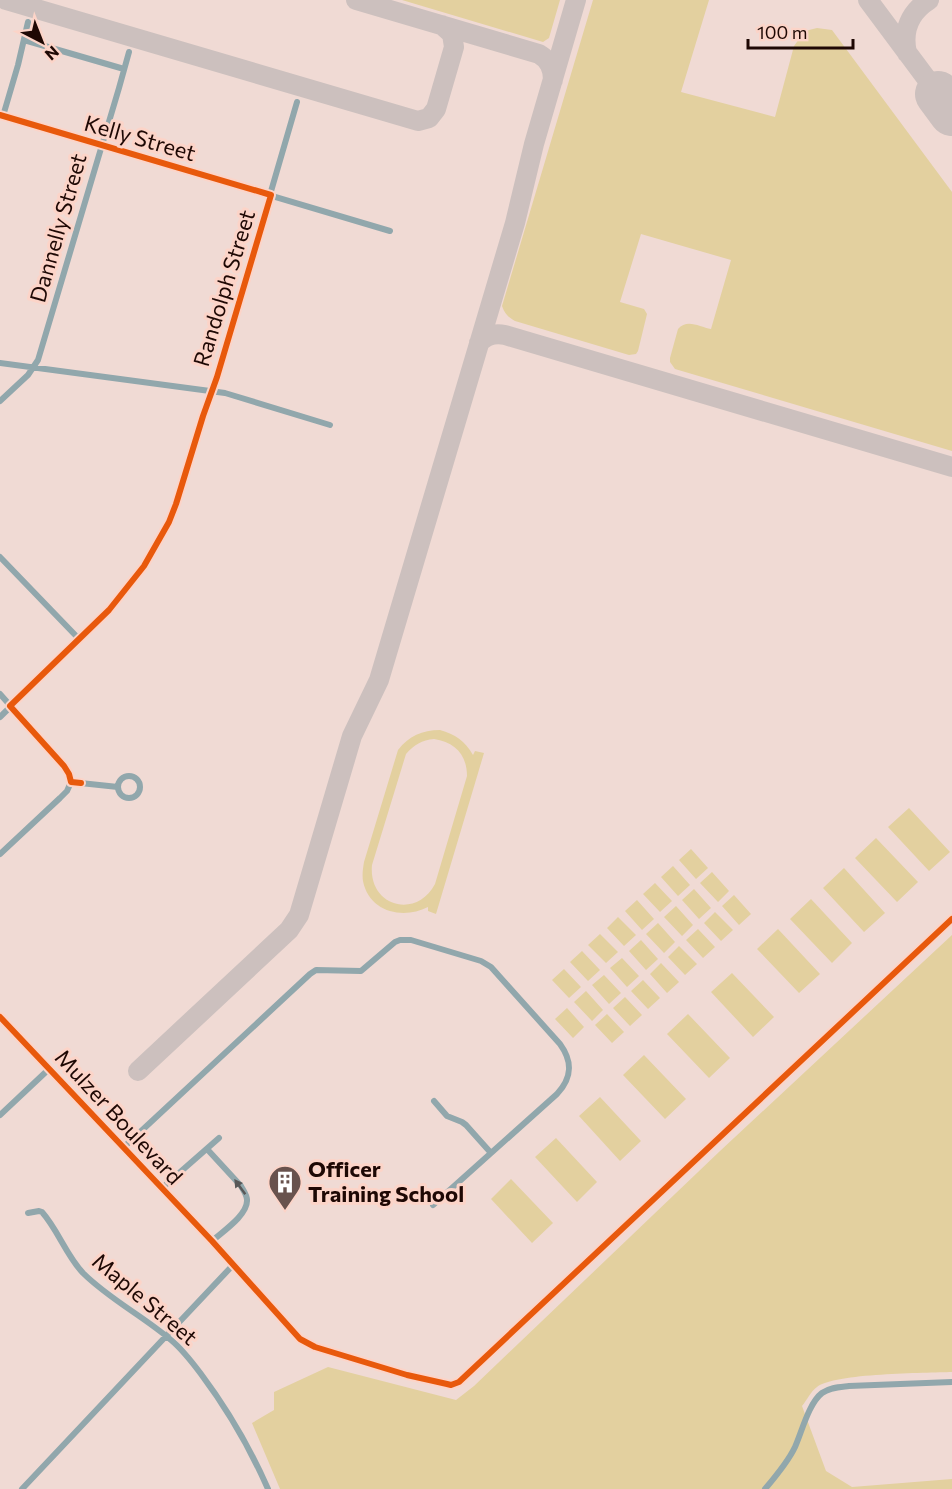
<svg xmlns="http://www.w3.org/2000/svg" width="952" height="1489" font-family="Commissioner,sans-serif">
  <rect width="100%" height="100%" fill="#f0dad4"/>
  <path fill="#e3d09f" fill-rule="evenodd" d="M402 0H560L549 38 543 42Z
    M593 0H709L681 92 775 117 794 46 802 35 809 30 817 28 832 30 952 192V451L675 369 670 362V358L678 329C687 318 700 327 711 329L731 260 641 234 620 302 644 309 647 314 638 351 636 354 629 355 515 321C508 317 505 314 502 306Z
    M440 730C455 734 465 741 473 755L475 751 484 753 436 914 428 911V907C403 920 369 912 363 881 362 875 363 868 364 862L398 750C409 736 422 730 440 730ZM434 739C455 742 467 755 467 776L435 884C416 920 368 906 372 865L406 754C414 745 422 740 434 739Z
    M909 808 950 852 929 871 888 827Z
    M876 838 918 882 897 902 855 858Z
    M691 849 708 868 696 879 679 860Z
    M673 866 690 885 678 896 661 877Z
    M844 868 885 913 864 932 823 888Z
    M712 872 729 891 718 902 700 883Z
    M655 883 672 901 660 912 643 894Z
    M694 889 711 908 699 919 682 900Z
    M734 895 751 914 739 925 722 906Z
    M811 899 852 943 832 963 790 919Z
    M637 900 654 919 642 930 625 911Z
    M676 906 693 925 682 936 664 917Z
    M715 912 733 930 721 941 704 923Z
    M618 917 636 935 624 946 607 928Z
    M658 923 675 942 664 953 646 934Z
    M698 929 715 947 703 958 686 940Z
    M778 929 820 974 799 993 757 949Z
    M600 934 618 952 606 963 588 945Z
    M952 935V1372C926 1373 834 1373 817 1387 811 1391 807 1400 802 1406L826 1471 852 1487 952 1479V1489H280L252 1423 274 1410V1392L328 1367 456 1400 474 1386 720 1151Z
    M641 940 658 959 646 970 629 951Z
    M679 946 697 964 685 975 668 957Z
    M582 951 600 970 588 981 570 962Z
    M622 958 639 976 627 987 610 968Z
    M661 963 679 982 667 993 650 974Z
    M564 969 581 987 569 998 552 980Z
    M732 973 774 1017 753 1037 711 992Z
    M604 975 621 993 609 1004 592 985Z
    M643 980 660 998 648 1009 631 991Z
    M586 991 603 1010 592 1021 574 1002Z
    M625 997 642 1015 630 1026 613 1008Z
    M567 1008 584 1027 573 1038 555 1019Z
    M607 1014 624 1032 612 1043 595 1025Z
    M688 1014 730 1058 709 1078 667 1034Z
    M644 1055 686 1099 665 1119 623 1075Z
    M600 1097 641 1141 620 1161 579 1116Z
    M556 1138 597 1182 577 1202 535 1157Z
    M511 1179 553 1223 532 1243 491 1199Z"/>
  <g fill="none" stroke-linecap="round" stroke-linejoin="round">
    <path stroke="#ccc0be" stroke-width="20" d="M6 0 418 121 429 118 436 109 454 47 452 34 442 25
      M356 0 539 54C549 60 553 68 553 80
      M868 0 938 94
      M907 53C902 31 910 12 929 0
      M479 343C486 335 495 333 505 335L952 467
      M138 1071 289 930 299 915 352 736 379 680 515 223 534 144 576 0"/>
    <path stroke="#ccc0be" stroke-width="46" d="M938 94 952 113"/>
    <path stroke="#91a7ac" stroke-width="6" d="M24 40 124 69
      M0 115 390 231
      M3 116 18 65 28 22
      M0 363 225 393 330 425
      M0 401 28 375 38 360 119 88 129 52
      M0 557 80 640
      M0 694 64 766 69 774 71 782
      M0 717 109 610 144 566 169 522 176 504 203 416 217 377 297 102
      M118 787a11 11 0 1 1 22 0a11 11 0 1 1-22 0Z
      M71 782 118 787
      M0 854 60 798 67 791 71 782
      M0 1017 212 1241 300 1339 315 1347 407 1375 447 1384 451 1385 459 1382 952 919
      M434 1101 447 1116 462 1122 466 1125 491 1153
      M0 1115 49 1069
      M124 1147 310 974 316 970 361 971 395 942 400 940H411L481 961 491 967 560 1044C573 1062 572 1078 557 1094L433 1205
      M207 1149 241 1186C243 1190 247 1195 247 1200 248 1215 222 1232 212 1241
      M162 1188 219 1138
      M28 1213 39 1211 42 1212C58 1230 66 1255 83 1273 109 1299 143 1316 171 1340 182 1349 192 1362 201 1374 228 1410 250 1448 268 1489
      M22 1489 233 1265
      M765 1489C776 1476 788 1462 795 1447 802 1431 809 1403 822 1393 830 1387 840 1387 849 1386L952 1382"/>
    <defs>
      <path id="cycleway" d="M0 115 271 195 217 377 203 416 176 504 169 522 144 566 109 610 10 706 64 766 69 774 71 782 81 783
        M0 1017 212 1241 300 1339 315 1347 407 1375 447 1384 451 1385 459 1382 952 919"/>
    </defs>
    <use href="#cycleway" stroke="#fcd4c8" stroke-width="10"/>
    <use href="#cycleway" stroke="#e8590c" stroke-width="6"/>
  </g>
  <defs><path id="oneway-solid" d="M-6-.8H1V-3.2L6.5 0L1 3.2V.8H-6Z" transform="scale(1.5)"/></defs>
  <use fill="#585858" href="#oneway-solid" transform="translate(240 1187) rotate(-126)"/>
  <defs>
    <symbol id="building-pin" viewBox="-11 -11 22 30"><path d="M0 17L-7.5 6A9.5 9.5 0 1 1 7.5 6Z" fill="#68524d" stroke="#fcd4c8"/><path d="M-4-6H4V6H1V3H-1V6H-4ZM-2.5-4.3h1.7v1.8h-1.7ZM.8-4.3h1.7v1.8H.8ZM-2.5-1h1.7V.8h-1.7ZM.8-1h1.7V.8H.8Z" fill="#fff"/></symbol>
  </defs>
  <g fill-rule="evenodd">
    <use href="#building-pin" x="266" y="1163" width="38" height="52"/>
  </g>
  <g text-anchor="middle" stroke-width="6" stroke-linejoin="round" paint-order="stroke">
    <g font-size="22" fill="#1e0804" stroke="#fcd4c8">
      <text transform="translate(140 138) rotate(16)" y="8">Kelly Street</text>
      <text transform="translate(58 228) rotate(-74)" y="8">Dannelly Street</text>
      <text transform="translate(224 288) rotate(-73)" y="8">Randolph Street</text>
      <text transform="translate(119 1117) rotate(47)" y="8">Mulzer Boulevard</text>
      <text transform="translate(145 1299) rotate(40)" y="8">Maple Street</text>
    </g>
    <g font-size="22" font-weight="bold" fill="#1e0804" stroke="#fcd4c8" text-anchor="start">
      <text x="308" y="1177">Officer<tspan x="308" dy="25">Training School</tspan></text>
    </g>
  </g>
  <g transform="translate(42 42) rotate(138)" stroke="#fcd4c8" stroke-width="4.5" paint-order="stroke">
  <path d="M0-4.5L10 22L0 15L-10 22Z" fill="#1e0804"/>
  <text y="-9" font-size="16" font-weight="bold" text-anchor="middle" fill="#1e0804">N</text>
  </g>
  <path d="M748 39v9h105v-9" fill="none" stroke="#1e0804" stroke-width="3"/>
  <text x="757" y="39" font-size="18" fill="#1e0804" stroke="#fcd4c8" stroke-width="4.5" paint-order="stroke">100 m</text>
</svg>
